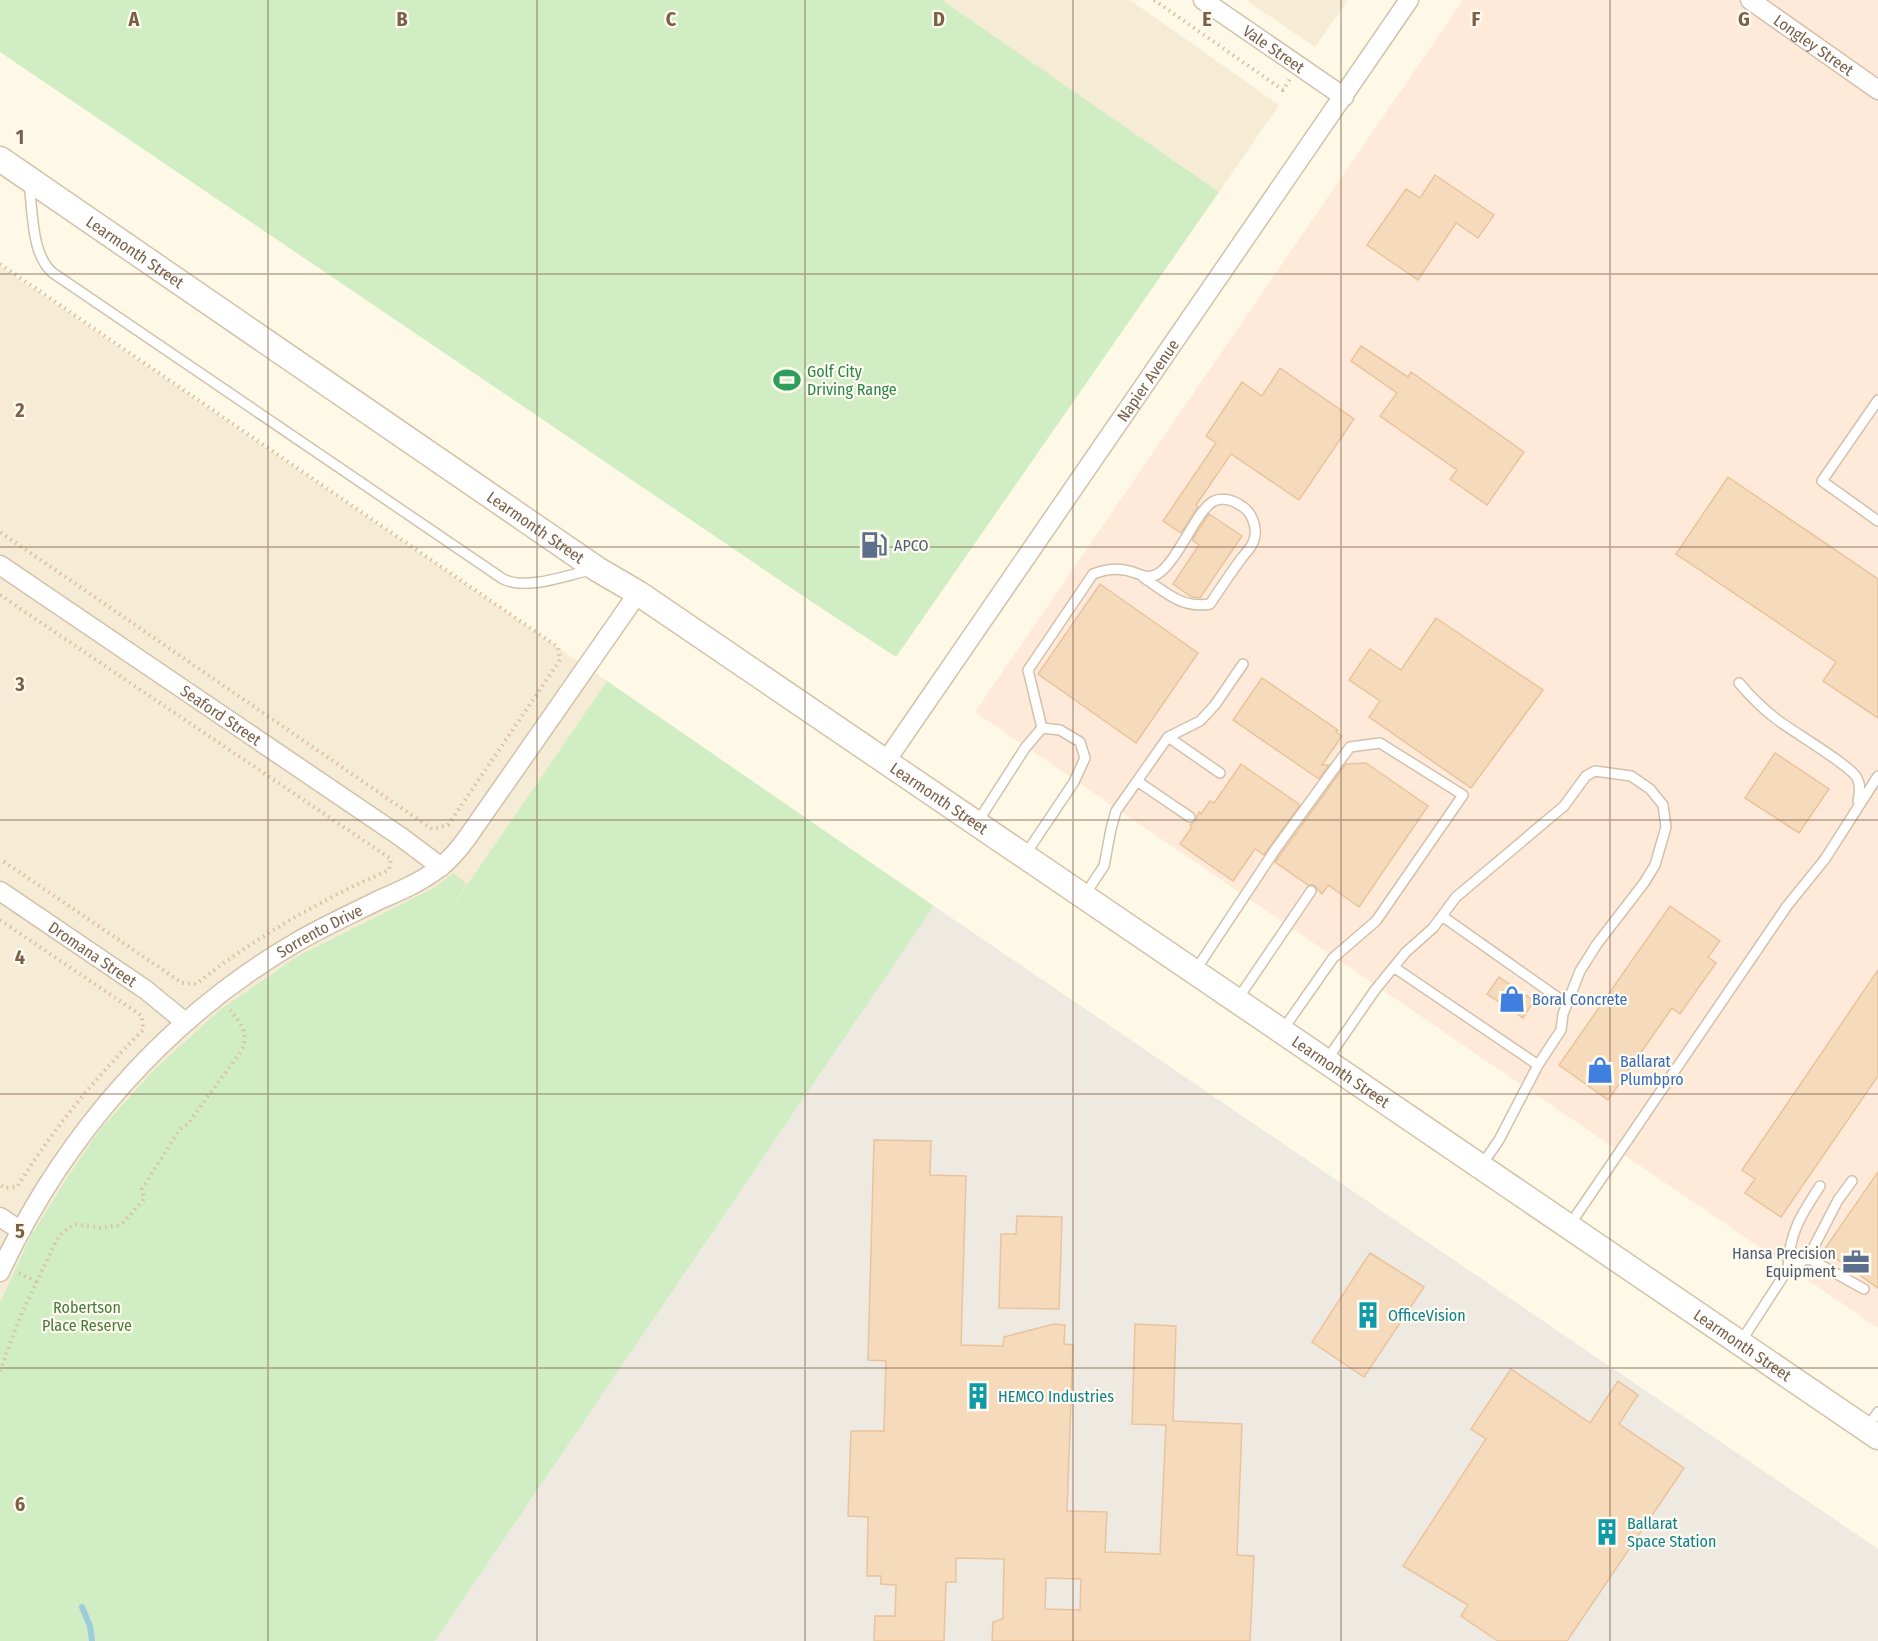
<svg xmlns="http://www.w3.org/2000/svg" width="1878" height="1641" font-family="'Fira Sans Condensed',sans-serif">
  <rect width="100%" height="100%" fill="#fef8e7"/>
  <path fill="#f6ebd5" d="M942 0H1130L1279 105 1219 192Z
    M1246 0H1348L1315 47Z
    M0 266 607 681 183 1300 0 1641Z"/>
  <path fill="#ffeada" d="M1463 0H1878V1328L975 712Z"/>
  <path fill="#eee9e1" d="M934 906 1878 1549V1641H435Z"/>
  <path fill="#d0edc4" d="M0 0H942L1219 192 896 657 812 602 0 52Z
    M607 681 934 906 435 1641H0V1303L31 1236 65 1181 99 1131 155 1069 220 1010 298 956 436 887 453 873 467 884 437 929Z"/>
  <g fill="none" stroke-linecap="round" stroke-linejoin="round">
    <path stroke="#9fccdd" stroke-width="6" d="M82 1607 90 1626 92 1641"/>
  </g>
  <path fill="#f6dabc" stroke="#eac39b" stroke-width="1.5" fill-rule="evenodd" d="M1435 175 1494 215 1478 238 1456 223 1418 280 1367 245 1406 189 1420 198Z
    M1361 346 1408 377 1411 372 1524 452 1487 505 1450 479 1457 470 1380 416 1397 393 1351 361Z
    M1280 368 1354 419 1299 500 1231 454 1196 505 1198 507 1181 533 1163 521 1216 443 1206 436 1242 382 1262 396Z
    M1728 477 1878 579V718L1823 681 1836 662 1676 554Z
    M1209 514 1242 536 1200 598 1192 597 1173 584 1199 545 1192 540Z
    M1100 584 1198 653 1136 743 1038 674Z
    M1436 618 1543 690 1471 788 1369 717 1380 701 1349 680 1370 649 1401 670Z
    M1262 678 1338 730 1336 732 1342 736 1322 765H1329L1319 779 1233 720Z
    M1775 753 1829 789 1799 833 1745 798Z
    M1366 763 1428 806 1359 907 1328 885 1322 894 1314 885H1308L1275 862 1346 764Z
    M1241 764 1300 805 1264 855 1255 849 1233 881 1180 844 1192 827 1190 825 1195 821 1199 812 1201 814 1210 801 1214 803Z
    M1670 906 1720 941 1708 957 1716 963 1680 1014 1672 1008 1608 1100 1559 1065Z
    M1878 970V1076L1781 1217 1745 1193 1755 1179 1742 1170Z
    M1499 977 1534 1001 1523 1018 1487 994Z
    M874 1140 931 1141 930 1175 966 1176 961 1345 1003 1346 1004 1337 1054 1324 1065 1325 1064 1344 1073 1345 1067 1511 1107 1512 1105 1552 1160 1554 1166 1425 1132 1424 1135 1324 1176 1326 1173 1421 1242 1424 1237 1555 1254 1556 1250 1641H992L993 1622 1003 1619 1004 1559 956 1558V1582H946L944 1641H874L875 1616H895L896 1585 881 1584V1576H867L868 1517 848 1516 851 1431H884L886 1361 868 1360ZM1046 1578 1081 1579 1080 1610 1045 1609Z
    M1878 1172V1288L1824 1250Z
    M1017 1216 1062 1217 1059 1309 999 1308 1001 1234H1016Z
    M1370 1253 1424 1287 1364 1377 1312 1342Z
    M1511 1369 1590 1423 1618 1381 1638 1395 1619 1424 1684 1468 1567 1641H1498L1461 1616 1468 1605 1403 1566 1486 1439 1471 1429Z"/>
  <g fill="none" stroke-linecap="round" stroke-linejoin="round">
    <defs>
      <path id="lane" d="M29 184C33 211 31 255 53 273L503 579C526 591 567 575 591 570
        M1878 400 1822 481 1878 521
        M1739 683C1751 697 1764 710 1779 721 1795 733 1850 765 1857 778 1861 786 1860 793 1858 801
        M1042 728 1028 670 1093 574C1104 570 1113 568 1124 570 1137 571 1146 582 1159 573 1179 559 1197 509 1214 501 1222 497 1233 500 1240 505 1252 511 1258 528 1254 540 1252 547 1245 554 1241 559 1230 574 1220 589 1210 604 1182 609 1165 592 1143 577
        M1168 737 1220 773
        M1137 781 1190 817
        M977 823 1025 748 1042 728 1060 730 1080 742 1085 758 1074 782 1025 855
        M1084 896 1104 866 1111 829 1116 811 1168 737 1200 721 1215 705 1243 664
        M1442 916 1567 1004
        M1395 968 1538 1065
        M1195 971 1275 850 1350 747 1380 743 1463 795 1376 921 1333 958 1282 1031
        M1237 1000 1311 891
        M1326 1061 1375 990 1406 952 1433 928 1456 897 1564 806 1586 776 1595 771 1631 776 1650 789 1663 805 1666 827 1655 865 1644 883 1597 944 1580 971 1563 1014 1561 1030 1538 1065 1499 1140 1481 1166
        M1569 1226 1787 906 1825 859 1878 776
        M1808 1258 1838 1200 1852 1181
        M1788 1269C1789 1233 1801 1215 1820 1186
        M1740 1343 1788 1269 1808 1258 1864 1289
        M1868 1427 1878 1412"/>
      <g id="street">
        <path id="s1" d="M1203 0 1344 97"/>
        <path id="s2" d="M1750 0 1878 90"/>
        <path id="s3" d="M0 565 401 837 441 867"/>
        <path id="s4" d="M886 761 1409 0"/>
        <path id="s5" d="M0 891 146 990 185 1022"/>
        <path d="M0 1217 21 1231"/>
        <path id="s6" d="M0 1272C63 1137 165 1019 295 943 322 927 351 914 379 900 400 891 421 882 439 868 450 860 459 849 467 838L638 593"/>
      </g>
      <g id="secondary">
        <path id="s7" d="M0 159 597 569 638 593 1878 1437"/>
      </g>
    </defs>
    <use href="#lane" stroke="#d2c1ab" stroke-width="12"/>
    <use href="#street" stroke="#d2c1ab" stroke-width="21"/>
    <use href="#secondary" stroke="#d5c2a9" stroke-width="27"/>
    <path stroke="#dbbe9f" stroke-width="4" stroke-dasharray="1.5 4.5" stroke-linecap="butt" d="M1154 0 1283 90 1290 79
      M0 264 558 647 560 660 448 825 432 829 0 532
      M0 595 391 859 389 870C320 900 256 937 196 984L182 983 0 859
      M0 920 142 1016 143 1030C95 1078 53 1129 17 1187L5 1188 0 1185
      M19 1273 37 1282
      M0 1371 20 1317 56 1241 62 1233 75 1224 102 1228 118 1225 124 1222 144 1199 142 1189 179 1130 187 1125 242 1050C249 1033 241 1023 230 1010"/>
    <use href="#lane" stroke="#fff" stroke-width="9"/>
    <use href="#street" stroke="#fff" stroke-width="18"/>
    <use href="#secondary" stroke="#fff" stroke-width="24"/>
  </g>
  <path fill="none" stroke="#7b6049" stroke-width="1.5" stroke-opacity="0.55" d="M268 0V1641M537 0V1641M805 0V1641M1073 0V1641M1341 0V1641M1610 0V1641M0 274H1878M0 547H1878M0 820H1878M0 1094H1878M0 1368H1878"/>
  <defs>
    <symbol id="stadium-bare" viewBox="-9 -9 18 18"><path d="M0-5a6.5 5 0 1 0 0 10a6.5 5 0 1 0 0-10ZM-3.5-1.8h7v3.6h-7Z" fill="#2e9e5b" stroke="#fffbef" stroke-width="2.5" paint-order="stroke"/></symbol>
    <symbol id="fuel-bare" viewBox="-9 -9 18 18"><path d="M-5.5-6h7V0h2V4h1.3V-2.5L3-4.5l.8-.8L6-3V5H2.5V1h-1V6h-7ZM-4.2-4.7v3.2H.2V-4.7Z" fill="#5c6f8a" stroke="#fffbef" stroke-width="2.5" paint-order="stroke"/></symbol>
    <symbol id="shop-bare" viewBox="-9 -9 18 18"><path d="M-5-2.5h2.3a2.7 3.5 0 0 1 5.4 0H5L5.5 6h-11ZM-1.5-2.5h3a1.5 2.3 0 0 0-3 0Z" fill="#3f7fe0" stroke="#fffbef" stroke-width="2.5" paint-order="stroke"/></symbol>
    <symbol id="office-bare" viewBox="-9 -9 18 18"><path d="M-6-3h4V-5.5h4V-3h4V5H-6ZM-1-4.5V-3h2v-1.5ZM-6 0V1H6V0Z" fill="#5c6f8a" stroke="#fffbef" stroke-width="2.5" paint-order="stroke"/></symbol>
    <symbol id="building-bare" viewBox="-9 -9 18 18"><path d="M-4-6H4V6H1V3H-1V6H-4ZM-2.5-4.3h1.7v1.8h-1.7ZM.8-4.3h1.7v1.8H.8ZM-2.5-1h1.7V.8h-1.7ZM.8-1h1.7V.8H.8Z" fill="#0f9aa8" stroke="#fffbef" stroke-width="2.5" paint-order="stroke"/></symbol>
  </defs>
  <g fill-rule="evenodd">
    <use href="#stadium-bare" x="768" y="361" width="38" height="38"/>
    <use href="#fuel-bare" x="855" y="526" width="38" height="38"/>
    <use href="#shop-bare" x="1493" y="980" width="38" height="38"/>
    <use href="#shop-bare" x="1581" y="1051" width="38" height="38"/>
    <use href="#office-bare" x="1837" y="1243" width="38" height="38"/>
    <use href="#building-bare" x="1349" y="1296" width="38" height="38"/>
    <use href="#building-bare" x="959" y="1377" width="38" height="38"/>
    <use href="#building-bare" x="1588" y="1513" width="38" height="38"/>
  </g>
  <g text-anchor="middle" stroke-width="4.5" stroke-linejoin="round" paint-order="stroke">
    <g font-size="16" fill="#7b6049" stroke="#fffbef">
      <text dy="6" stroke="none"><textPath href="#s2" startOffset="78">Longley Street</textPath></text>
      <text dy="6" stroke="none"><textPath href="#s1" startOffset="86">Vale Street</textPath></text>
      <text dy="6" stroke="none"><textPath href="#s7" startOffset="164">Learmonth Street</textPath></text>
      <text dy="6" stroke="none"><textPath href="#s4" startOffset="462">Napier Avenue</textPath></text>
      <text dy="6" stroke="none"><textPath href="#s7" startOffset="650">Learmonth Street</textPath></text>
      <text dy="6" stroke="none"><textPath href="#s3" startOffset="267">Seaford Street</textPath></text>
      <text dy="6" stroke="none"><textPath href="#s7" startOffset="1136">Learmonth Street</textPath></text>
      <text dy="6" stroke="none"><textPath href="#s6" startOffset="476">Sorrento Drive</textPath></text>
      <text dy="6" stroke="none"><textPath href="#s5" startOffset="112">Dromana Street</textPath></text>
      <text dy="6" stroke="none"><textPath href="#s7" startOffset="1622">Learmonth Street</textPath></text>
      <text dy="6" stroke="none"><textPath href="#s7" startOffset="2108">Learmonth Street</textPath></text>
    </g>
    <g font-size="16" fill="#27864d" stroke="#fffbef" text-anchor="start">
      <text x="807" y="377">Golf City<tspan x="807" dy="18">Driving Range</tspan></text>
    </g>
    <g font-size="16" fill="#4e5e75" stroke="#fffbef" text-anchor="start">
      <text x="894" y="551">APCO</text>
      <text x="1836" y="1259" text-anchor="end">Hansa Precision<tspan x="1836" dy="18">Equipment</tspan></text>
    </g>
    <g font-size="16" fill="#366cbe" stroke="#fffbef" text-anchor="start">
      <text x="1532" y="1005">Boral Concrete</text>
      <text x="1620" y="1067">Ballarat<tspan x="1620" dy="18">Plumbpro</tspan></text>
    </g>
    <g font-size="16" fill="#477b3c" stroke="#fffbef">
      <text x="87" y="1313">Robertson<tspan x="87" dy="18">Place Reserve</tspan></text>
    </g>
    <g font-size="16" fill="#0d838f" stroke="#fffbef" text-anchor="start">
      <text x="1388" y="1321">OfficeVision</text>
      <text x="998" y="1402">HEMCO Industries</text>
      <text x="1627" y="1529">Ballarat<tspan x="1627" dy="18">Space Station</tspan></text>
    </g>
  </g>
  <g font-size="20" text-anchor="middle" font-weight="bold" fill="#7b6049" stroke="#fffbef" stroke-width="4.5" stroke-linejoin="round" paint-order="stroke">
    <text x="134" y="26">A</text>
    <text x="402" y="26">B</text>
    <text x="671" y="26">C</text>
    <text x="939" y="26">D</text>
    <text x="1207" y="26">E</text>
    <text x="1476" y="26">F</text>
    <text x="1744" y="26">G</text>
    <text x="20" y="144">1</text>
    <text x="20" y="417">2</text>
    <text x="20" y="691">3</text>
    <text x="20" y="964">4</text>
    <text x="20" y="1238">5</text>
    <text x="20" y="1511">6</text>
  </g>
</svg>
